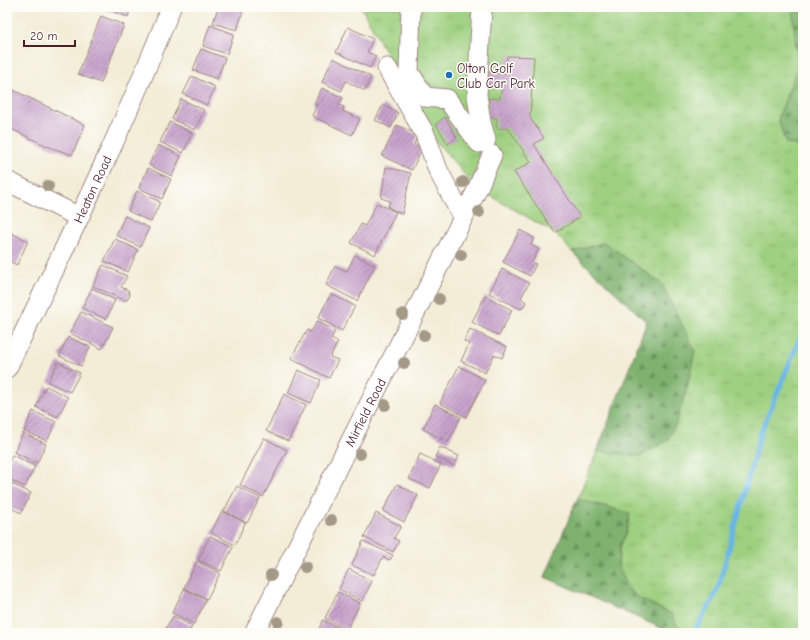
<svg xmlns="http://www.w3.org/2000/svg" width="810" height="640" font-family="'Comic Neue',sans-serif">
  <defs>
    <pattern id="grass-tufts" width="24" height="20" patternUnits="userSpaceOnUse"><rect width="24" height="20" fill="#9ed080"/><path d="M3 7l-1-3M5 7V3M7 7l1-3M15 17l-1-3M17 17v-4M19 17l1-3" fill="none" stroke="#8ab26f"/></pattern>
    <pattern id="forest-firs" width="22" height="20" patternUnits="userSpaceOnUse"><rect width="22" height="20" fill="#7eb26e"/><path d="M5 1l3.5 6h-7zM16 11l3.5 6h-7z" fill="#69905b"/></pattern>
    <pattern id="building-hatch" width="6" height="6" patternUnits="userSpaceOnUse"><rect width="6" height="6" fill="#c7a3cc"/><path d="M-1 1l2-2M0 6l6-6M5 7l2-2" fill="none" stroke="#a484a6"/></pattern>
  </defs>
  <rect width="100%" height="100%" fill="#fdfcf7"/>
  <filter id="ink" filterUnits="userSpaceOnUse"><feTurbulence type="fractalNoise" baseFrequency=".025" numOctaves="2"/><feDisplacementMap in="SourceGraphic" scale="8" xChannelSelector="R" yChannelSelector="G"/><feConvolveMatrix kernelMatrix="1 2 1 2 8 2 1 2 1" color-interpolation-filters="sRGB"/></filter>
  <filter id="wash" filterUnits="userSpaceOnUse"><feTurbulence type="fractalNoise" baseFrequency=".012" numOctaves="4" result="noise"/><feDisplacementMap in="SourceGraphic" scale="16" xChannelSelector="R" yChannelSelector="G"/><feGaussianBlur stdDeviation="0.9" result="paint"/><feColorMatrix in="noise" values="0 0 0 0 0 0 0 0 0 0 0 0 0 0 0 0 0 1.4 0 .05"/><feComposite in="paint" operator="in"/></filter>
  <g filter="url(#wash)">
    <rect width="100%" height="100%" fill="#f3edd7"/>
    <path fill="url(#grass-tufts)" stroke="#747856" d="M361 7H803V633H673L545 577 604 435 647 322 572 252 555 233 475 187 431 135Z"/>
    <path fill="url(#forest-firs)" stroke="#64684c" d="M792 7H803V146L786 144 778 119 798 65Z
      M604 242 662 284 695 351 687 389 676 423 668 440 640 456 597 451 647 322 572 252Z
      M577 499 630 513 626 533 620 547 618 564 627 588 640 599 672 614 680 633H673L545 577Z"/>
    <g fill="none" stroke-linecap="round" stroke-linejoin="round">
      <path stroke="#68b5e2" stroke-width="5" d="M693 633 714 598 719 585 761 432 803 331"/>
    </g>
    <g id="blocks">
      <path fill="url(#building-hatch)" d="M105 7H131L128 17 105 9Z
        M218 7H230L243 11 237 30 213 23Z
        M101 16 124 25 101 83 78 74Z
        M210 25 234 34 227 54 203 46Z
        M348 27 373 39 367 52 376 56 370 68 336 52Z
        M201 49 225 58 217 79 193 70Z
        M507 56 534 57 530 118 544 138 534 144 580 217 555 233 514 172 531 162 508 128 498 129 496 126 497 118 487 117 489 98 500 99 502 87 487 85 488 72 506 73Z
        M333 58 371 77 365 91 346 81 341 91 322 82Z
        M192 76 215 87 207 105 183 94Z
        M7 87 85 125 72 155 47 146 7 127Z
        M322 88 343 98 339 105 344 107 343 111 360 119 352 135 312 116 317 105 314 104Z
        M181 99 204 110 195 130 172 119Z
        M383 105 398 113 391 128 375 120Z
        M445 117 457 138 448 144 436 124Z
        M170 122 192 133 183 153 160 142Z
        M397 125 418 135 414 144 422 148 412 170 382 156Z
        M158 145 181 156 172 176 149 165Z
        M386 167 411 173 402 214 388 207 390 201 381 198Z
        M148 168 171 179 162 199 139 188Z
        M137 191 160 202 151 222 128 211Z
        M377 203 396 212 375 255 351 243 361 224 365 226Z
        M125 216 149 228 140 247 116 235Z
        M520 230 534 238 531 245 539 249 532 262 536 264 530 276 503 262Z
        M7 231 28 241 17 265 7 260Z
        M115 239 138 250 128 272 104 261Z
        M355 255 375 265 357 301 326 285 335 266 347 271Z
        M103 265 127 276 121 287 128 290 130 296 127 300H123L93 286Z
        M502 269 529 283 521 298 526 302 523 308H519L489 293Z
        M92 288 115 300 106 319 82 308Z
        M331 294 355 306 342 331 318 318Z
        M485 296 512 310 499 336 472 322Z
        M81 312 113 327 102 349 70 333Z
        M317 321 335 331 331 339 338 342 330 357 338 360 329 378 291 358 307 330 311 332Z
        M470 329 507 347 502 358 494 355 485 373 461 361 469 344 464 341Z
        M68 337 90 347 81 366 59 356Z
        M58 362 80 373 70 392 48 382Z
        M459 366 485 380 466 417 440 403Z
        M298 370 321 380 311 403 288 393Z
        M46 386 68 397 58 417 36 407Z
        M284 394 306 405 288 441 266 431Z
        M435 404 461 417 448 442 423 429Z
        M33 411 56 422 47 441 24 431Z
        M23 433 46 444 37 463 14 452Z
        M264 438 287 450 263 497 240 485Z
        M440 447 459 456 454 466 435 457Z
        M420 454 441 464 430 488 409 479Z
        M12 455 35 466 25 487 7 478V466Z
        M7 481 31 493 21 513 7 506Z
        M397 484 418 495 404 522 383 511Z
        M237 486 260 498 247 523 224 511Z
        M7 511 11 513 7 520Z
        M222 511 245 523 235 545 211 533Z
        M376 513 401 526 394 538 399 541 393 552 364 537Z
        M210 536 233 547 221 571 198 560Z
        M363 541 393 555 390 560 383 557 374 575 352 565Z
        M197 561 220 573 207 599 184 588Z
        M349 569 372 581 362 601 339 589Z
        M184 589 206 600 194 624 172 613Z
        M338 592 360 603 347 629 325 618Z
        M173 616 192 626 189 633H163Z
        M323 620 346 631 345 633H317Z"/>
    </g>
  </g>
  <g filter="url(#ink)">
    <use href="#blocks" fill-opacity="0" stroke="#9e8681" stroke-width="1"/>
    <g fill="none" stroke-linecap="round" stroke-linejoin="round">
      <defs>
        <g id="minor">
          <path d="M411 7 409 72 425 97 447 99 479 143"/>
          <path d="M482 7 477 95 481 122 486 140"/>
          <path d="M387 68 425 134 438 170 463 218"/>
          <path d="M7 181 79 217"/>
          <path id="s1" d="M7 368C64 249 123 130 171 7"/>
          <path id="s2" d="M254 633 476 192 492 155"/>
        </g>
      </defs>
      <use href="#minor" stroke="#9e8681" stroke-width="21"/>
      <use href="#minor" stroke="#fff" stroke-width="19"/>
    </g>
    <g fill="#a49986">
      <circle cx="463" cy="182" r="6"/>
      <circle cx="48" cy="186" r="6"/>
      <circle cx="479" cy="212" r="6"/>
      <circle cx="461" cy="255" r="6"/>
      <circle cx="439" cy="299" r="6"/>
      <circle cx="403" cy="314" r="6"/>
      <circle cx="424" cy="335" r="6"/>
      <circle cx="404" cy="363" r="6"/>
      <circle cx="385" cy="405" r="6"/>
      <circle cx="360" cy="454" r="6"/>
      <circle cx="331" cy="520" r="6"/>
      <circle cx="305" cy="567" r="6"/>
      <circle cx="271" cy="575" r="6"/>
      <circle cx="278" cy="622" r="6"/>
    </g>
  </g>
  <circle fill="#1f6fb2" stroke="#fdfcf7" stroke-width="1.5" cx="449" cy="75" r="4"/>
  <g text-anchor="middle" stroke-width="3" stroke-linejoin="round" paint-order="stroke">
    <g font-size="13" fill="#4a1f2b" stroke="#fdfcf7" text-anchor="start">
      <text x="457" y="73">Olton Golf<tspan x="457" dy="15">Club Car Park</tspan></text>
    </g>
    <g font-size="13" fill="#4a1f2b" stroke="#fdfcf7">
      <text dy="5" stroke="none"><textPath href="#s1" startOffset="198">Heaton Road</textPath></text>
      <text dy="5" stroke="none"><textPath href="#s2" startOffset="247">Mirfield Road</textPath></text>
    </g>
  </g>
  <rect width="810" height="640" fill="none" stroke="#fdfcf7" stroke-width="24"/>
  <path d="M24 40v6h51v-6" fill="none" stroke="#4a1f2b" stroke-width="2"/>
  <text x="30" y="40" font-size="12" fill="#4a1f2b" stroke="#fdfcf7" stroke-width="3" paint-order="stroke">20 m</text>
</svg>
